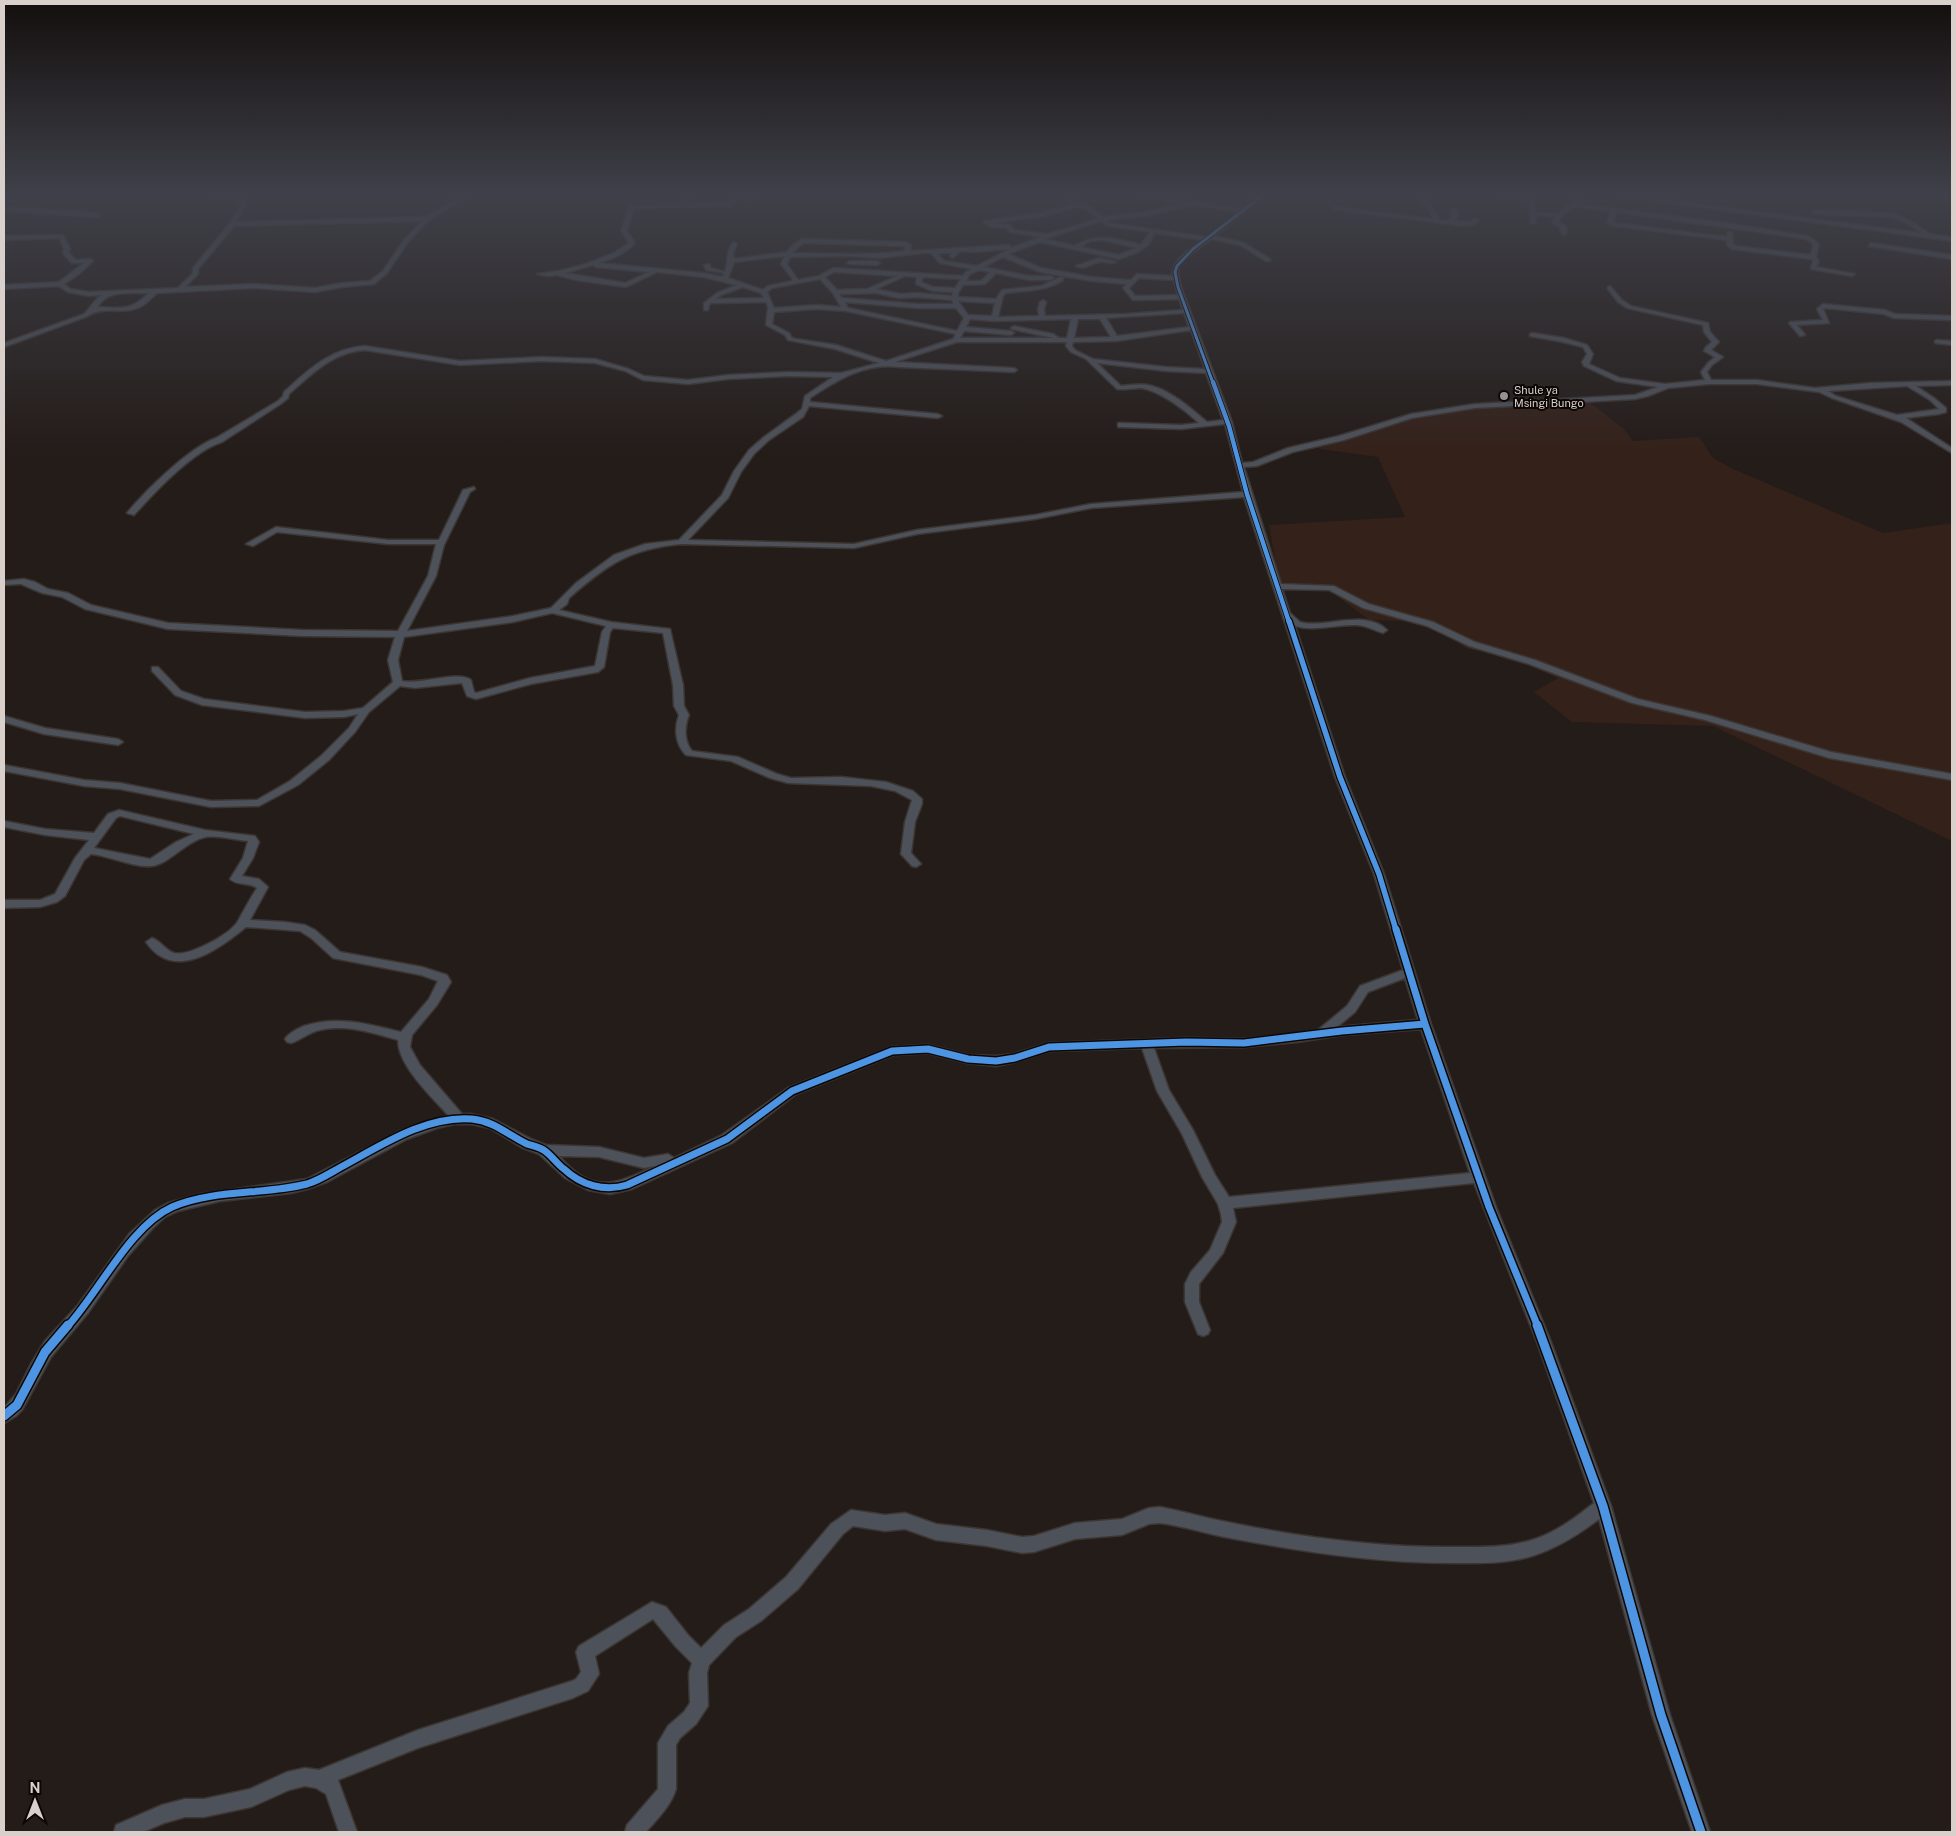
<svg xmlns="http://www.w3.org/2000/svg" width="1956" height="1836" font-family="'Public Sans',sans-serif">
  <rect width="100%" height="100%" fill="#241c19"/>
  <path fill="#34211a" d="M1587 400 1624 429 1633 441 1699 437 1713 458 1733 469 1883 533 1952 523V841L1713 726 1572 722 1534 692 1558 678 1517 660 1466 648 1441 631 1406 621 1369 620 1330 591H1281L1269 525 1405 517 1378 457 1320 449 1314 444 1389 421 1460 407Z"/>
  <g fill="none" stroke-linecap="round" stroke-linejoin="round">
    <defs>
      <path id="minor" d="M207 196 244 198 247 204 236 222 426 217 461 196H468L429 220 408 242 387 273 374 284 342 287 315 292 253 288 157 293C152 297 147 303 142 306 125 316 103 305 88 316L4 347V343L84 314C91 308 94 299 102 295L89 296 68 292 59 286 4 289V285L59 282 84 263H72L63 253 64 249 59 238 4 240V236L63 235 70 249 69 253 76 260 90 259 93 261 79 274 64 284 70 289 89 292 178 288 193 273V268L230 223 241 204 239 200ZM422 221 404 240 383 271 370 281 342 283 315 288 253 284 185 287 198 274V269L234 226ZM149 293C130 311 123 308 98 307 107 289 132 294 149 293Z
        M685 196H690L688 204 730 202 736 196H761L751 201 738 200 731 206 634 209 627 231 635 243C625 254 612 259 599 263L703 273 723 277 724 273 706 270 704 265 709 264 711 268 725 272C729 261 725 250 734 242L737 244 733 253 734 259 787 252 794 244 802 239 905 242 911 245 910 251 1009 245 1011 248 1041 237 1010 232 1006 228 992 227 984 223V221L1039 213 1072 205 1070 204 1067 196H1072L1074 202 1091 207 1103 217 1145 212 1185 204 1139 196H1155L1242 209 1258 196H1264L1215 236 1244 243 1270 259V261H1266L1240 245 1212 239C1203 245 1179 260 1178 271 1178 276 1180 282 1181 287L1232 422 1242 463 1253 462 1288 448 1339 436 1411 414 1475 404 1635 395 1658 387 1616 381 1584 366 1582 362 1587 354 1583 347 1563 342 1530 336V334L1532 333 1564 338 1587 345 1593 354 1589 364 1620 378 1665 384 1705 380 1701 372 1708 363 1715 357 1704 351 1706 347 1712 342 1704 332 1703 325 1627 308 1618 302 1608 289V287L1610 286 1622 300 1631 306 1708 323 1710 332 1719 342 1711 350 1723 357 1712 365 1707 372 1711 380H1757L1815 388 1870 383 1952 381V385L1916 386 1934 398 1946 408V412L1939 414 1906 418 1952 448V453L1901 422 1832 398 1819 392 1757 384H1709L1668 388 1648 396 1635 399 1475 408 1412 418 1344 440 1293 452 1257 466 1244 467 1281 584 1334 586 1369 604 1433 622 1475 642 1535 660 1638 699 1711 716 1831 752 1952 774V780L1829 758 1705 720 1632 703 1529 664 1469 646 1427 626 1363 608 1329 590 1282 589 1290 613 1300 622C1324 629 1364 608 1387 630L1383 633C1374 630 1367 626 1357 625 1336 624 1315 632 1295 626L1345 777 1384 874 1431 1024 1496 1207 1551 1342 1611 1506 1670 1715 1710 1832H1692L1652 1715 1599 1519C1578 1535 1557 1548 1532 1556 1507 1564 1479 1563 1453 1563 1378 1563 1304 1552 1230 1538 1207 1534 1184 1526 1160 1523L1149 1524 1122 1535 1075 1539 1034 1552 1022 1553 987 1546 936 1540 905 1529 885 1531 853 1526 843 1534 798 1589 761 1621 736 1637 709 1665 707 1673 708 1706 696 1724 680 1738 676 1745V1789C671 1806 657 1819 646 1832H625L627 1825 658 1789V1743L668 1726 684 1712 690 1703 689 1673 692 1663 676 1647 653 1619 595 1656 599 1674 588 1691 573 1698 418 1748 338 1780 357 1832H339L326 1794 316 1788 305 1786 289 1790 251 1807 204 1817H185L164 1823 143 1832H114L116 1825 162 1805 185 1799H204L250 1789 287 1772 305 1768 319 1770 418 1730 572 1681 576 1679 581 1672 576 1652 579 1646 652 1602 666 1607 688 1635 701 1648 724 1625 749 1609 786 1577 831 1524 851 1510 885 1515 905 1513 936 1524 987 1530 1022 1537 1034 1536 1075 1523 1122 1519 1149 1508 1160 1507C1183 1511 1204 1518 1227 1522 1300 1537 1374 1547 1449 1547 1477 1547 1506 1548 1532 1540 1555 1533 1575 1518 1594 1503L1537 1342 1474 1183 1233 1208 1236 1222 1223 1253 1199 1284V1302L1210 1330 1208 1334 1203 1336 1198 1334 1185 1302V1284L1191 1272 1210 1250 1222 1222 1221 1214 1218 1204 1202 1177 1182 1134 1157 1091 1142 1048 1049 1051 1015 1062 996 1066 968 1063 928 1053 893 1055 796 1094 732 1143 632 1189 610 1194 588 1190 565 1178 539 1154 521 1147 490 1128 471 1124H454L437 1128 407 1139 327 1182 307 1189 291 1193 220 1201 178 1211 165 1217 153 1228 128 1256 88 1313 51 1357 22 1410 16 1416 4 1423V1408L16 1394 32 1362 45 1341 78 1305 130 1233 155 1210 168 1203 201 1194 307 1179 398 1132 415 1125 449 1116C432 1097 398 1066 398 1040 373 1033 346 1024 320 1030 309 1032 301 1040 291 1043L287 1042 285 1039C289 1033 297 1029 304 1026 337 1015 368 1024 401 1032L429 999 438 981 421 975 333 958 311 938 300 931 246 927C219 949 174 983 146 942L152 938C161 941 165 950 174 953 189 957 231 934 238 921 244 910 250 899 257 888 249 882 237 886 230 879L243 858 248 841C237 840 216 835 206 837 186 841 169 864 152 866 134 868 110 856 91 854L84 860 65 896 57 902 40 907 4 908V900H40L55 894 75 858 89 840 45 835 4 827V821L45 829 94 833 108 814 119 810 205 830 255 836 259 842 253 858 242 876 259 879 268 887 250 920 285 922 305 925 315 930 340 952 422 967 447 975 451 982 437 1005 412 1035 410 1047 420 1065 462 1114H471L493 1119 531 1139 546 1145 599 1147 644 1158 668 1154 674 1158 722 1135 788 1088 892 1047 928 1045 968 1055 996 1056 1014 1054 1049 1043 1186 1038 1244 1039 1297 1034 1318 1030 1347 1006 1360 986 1403 970 1374 874 1335 777 1244 497 1091 508 1035 519 917 534 854 548 681 544C629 549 608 564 569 598L567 604 559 610 611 622 670 629 683 685 684 706 689 715C684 727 684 741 692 751L738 757 777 774 791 778 841 777 886 782 913 791 922 799V804L915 822 911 853 921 864 916 867 912 866 901 854 905 822 912 800 895 791 871 786 788 783 770 778 731 761 686 755C675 744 674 729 679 715L674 706 673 685 663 633 613 628 610 632 604 667 598 672 531 684 476 699 467 696 462 683 415 688 400 686 369 712 355 732 329 760 298 785 259 806 211 807 120 789 84 786 4 771V765L84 780 120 783 211 801 257 800 290 781 321 756 349 728 358 714 344 717 305 718 202 705 175 695 152 671V667H158L181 691 204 699 305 712 344 711 363 708 393 682 388 660 395 637 302 636 168 629 85 609 62 597 42 593 21 584 4 585V581L24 579 35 582 48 589 68 593 91 605 168 623 302 630 398 631 428 576 436 544H388L277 532 253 546 246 544 276 527 388 540H439L463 490 474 487 475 489 470 492 444 545 436 576 407 631 513 616 551 608 576 583 614 555 645 544 679 540 722 495 734 471 749 450 764 437 797 413 802 409 805 396 833 377 789 376 728 379 688 384 643 380 625 371 595 363 541 361 460 365 365 350C333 352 312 374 289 394L288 398 282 403 222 442C193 451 155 492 134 515L127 513C145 491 190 447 216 438L278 401 283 396 284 392C308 370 331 348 365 346L460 361 541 357 595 359 629 369 644 376 688 380 728 375 789 372 841 373 879 363 835 349 788 340 785 335 766 325 768 307 766 302 711 303 709 305 708 310H704V303L717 293 737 285 703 277 657 272 626 287 576 280 557 275 548 276 537 274 559 271 586 264 614 253 629 243 621 231 630 206 679 204 683 203ZM1194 205 1239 212 1207 237 1109 223 1106 220 1145 216ZM1078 207 1087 209 1098 219 1047 234 1014 230 1010 225 992 223 1039 217ZM1101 221 1107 226 1150 232 1141 245C1114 239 1100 232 1074 246L1045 239ZM1155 233 1203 240C1192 247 1170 261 1173 276L1137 274 1131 280H1127L1092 277 1041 268 1008 254 1040 242 1119 259 1138 252 1148 245ZM1103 240 1137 248 1119 255 1080 247 1090 241ZM803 243 904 246H905L904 251C867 256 829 253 792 253ZM1010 249 977 266 944 261 937 253H952L950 256 953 258 960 251 975 252ZM922 253H931L940 263 972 269 966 272 963 276 833 268 819 276 798 280 787 264 790 257 850 256 879 258ZM785 256 781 264 792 278V281L768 286 763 290 728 278 734 262ZM1003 257 1040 272 1092 281 1127 284 1123 288 1133 300 1179 299 1183 310 1126 314 1045 316 1044 309 1046 302 1043 300 1040 302 1038 309 1039 316 998 317 1003 296 1006 293C1026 290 1045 292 1063 280V278L1061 277 1041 286 1002 290 996 299 958 297V293L963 285 985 284 996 273 1029 280H1051L1054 278 1051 276H1029L984 267ZM593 265 596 267 649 272 625 283 565 273ZM979 270 990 272 981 281H966L970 274ZM834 272 898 276 867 289 837 290 825 277ZM905 276 917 277 916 284 932 291 953 292 952 296 917 293 900 294 876 289ZM923 277 961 279 955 288 933 287 921 282ZM1139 278 1174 280 1178 295 1135 296 1129 288ZM820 279 833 293 841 307 817 305 774 308 767 292 772 288ZM743 287 761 293 764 298 716 299 721 295ZM876 293 899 298 917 297 952 300 953 304H918L842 298 839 294ZM958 301 995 303 992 316 968 315ZM845 302 918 308H956L964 318 957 331 848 308ZM817 309 846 311 956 334 953 339 886 361 836 345 796 339 792 338 789 333 772 324 774 312ZM1184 313 1189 327 1117 336 1106 318ZM970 319 994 321 1071 319 1067 338H1059L1053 334 1014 326 1011 328 1012 329 1053 338H960L964 331 1011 335 1014 333 1011 331 966 327ZM1078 319H1100L1111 337 1074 338ZM1191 330 1205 369 1166 367 1093 359 1075 350 1072 346 1073 342 1116 341ZM957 342H1067L1066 346 1071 352 1086 359 1117 389C1125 390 1133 388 1141 388 1160 391 1185 410 1199 423L1181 425 1121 423H1118V427L1181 429 1225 424 1243 492 1091 504 1035 515 917 530 854 544 688 540 728 498 741 472 754 454 769 440 803 417 809 406 938 418 942 416 938 414 810 402V398C837 380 866 362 899 367L1014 372 1017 370 1014 368 895 362ZM1097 363 1166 371 1206 373 1223 420 1207 422C1192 409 1171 391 1152 386 1141 383 1131 385 1121 386ZM1907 386 1930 400 1939 409 1897 415 1836 396 1828 391ZM552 613 606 626 602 632 595 666 530 678 476 693 474 692 471 680C458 670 421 685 402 681L398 660 404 637 513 622ZM120 816 194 834 176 842 150 859 94 848 116 818ZM1405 978 1418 1020 1337 1027 1355 1012 1368 992ZM1421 1029 1470 1173 1229 1197 1215 1175 1193 1130 1169 1090 1154 1048 1244 1047 1297 1042 1342 1035ZM559 1156 599 1157 644 1168 655 1166C614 1185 593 1195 559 1156Z
        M1418 196H1423L1436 212 1439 220 1448 221 1452 217 1451 210 1454 208 1457 210 1458 217 1454 221 1470 222 1474 219 1479 220 1473 225 1463 226 1331 209 1334 207 1433 219 1431 213Z
        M1502 196H1515L1534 200 1535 212 1557 214 1578 198V196H1584L1583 200 1578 204 1734 224 1808 236 1819 244 1816 257 1819 261 1816 267 1855 274 1852 276 1811 269 1813 261 1811 259 1732 249 1727 245V240L1613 226 1607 223 1611 211 1574 207 1562 215 1558 222 1566 226 1567 233 1564 235 1561 233 1560 227 1552 223 1555 217 1535 215 1536 223 1531 224 1529 202ZM1616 212 1806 239 1813 244 1811 255 1736 246 1733 244 1732 232H1728L1727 237 1616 223 1613 222Z
        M1617 196H1635L1922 233 1905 222 1891 217 1814 214 1811 212 1814 210 1892 213 1909 220 1930 234 1952 237V241Z
        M4 207 97 213 100 215 97 217 4 211Z
        M1871 243 1952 255V259L1869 246Z
        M1099 258 1116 262C1110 265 1106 261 1100 262 1090 263 1086 271 1076 266Z
        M850 261H877L880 263 877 265 848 264 847 263Z
        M1823 304 1885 310 1895 314 1952 316V320L1894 318 1884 314 1825 308 1823 309 1829 323 1797 325 1805 335 1800 336 1789 323 1790 322 1823 320 1817 309Z
        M1937 340 1952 341V345L1935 343V341Z
        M4 716 45 728 118 739 123 742 118 745 44 734 4 722Z"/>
    </defs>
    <use href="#minor" stroke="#3c3633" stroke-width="3"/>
    <use href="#minor" fill="#4d5159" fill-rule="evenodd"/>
    <defs>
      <path id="cycleway-far4" d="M1213 383 1178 287 1175 272 1177 266 1193 249 1262 196"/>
      <path id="cycleway-far3" d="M1213 382 1229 426 1247 494 1289 622"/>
      <path id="cycleway-far2" d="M1289 621 1340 777 1379 874 1396 930"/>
      <path id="cycleway-far1" d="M1396 929 1425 1024 1489 1207 1538 1327
        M67 1327C99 1292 130 1226 172 1207 214 1189 264 1195 307 1184 320 1180 330 1173 341 1167 380 1146 426 1115 472 1119 494 1121 508 1135 527 1144 533 1146 540 1147 545 1151 552 1156 557 1164 564 1169 581 1185 604 1192 627 1185L727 1139 792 1091 892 1051 928 1049 968 1059 996 1061 1015 1058 1049 1047 1186 1042 1244 1043 1342 1031 1425 1024"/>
      <path id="cycleway" d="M1537 1325 1603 1506 1661 1715 1701 1832
        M4 1416 17 1405 45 1352 68 1325"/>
    </defs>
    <use href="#cycleway-far4" stroke="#0c0705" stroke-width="5"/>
    <use href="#cycleway-far3" stroke="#0c0705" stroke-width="6"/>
    <use href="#cycleway-far2" stroke="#0c0705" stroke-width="8"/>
    <use href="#cycleway-far1" stroke="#0c0705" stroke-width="10"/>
    <use href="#cycleway" stroke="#0c0705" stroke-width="12"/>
    <use href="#cycleway-far4" stroke="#4d94e3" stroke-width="3"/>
    <use href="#cycleway-far3" stroke="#4d94e3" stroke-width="4.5"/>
    <use href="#cycleway-far2" stroke="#4d94e3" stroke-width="5.5"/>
    <use href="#cycleway-far1" stroke="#4d94e3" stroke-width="7"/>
    <use href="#cycleway" stroke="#4d94e3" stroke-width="9"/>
  </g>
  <linearGradient id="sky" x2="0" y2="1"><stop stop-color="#140f0e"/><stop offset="0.43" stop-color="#3f4049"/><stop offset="1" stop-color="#3f4049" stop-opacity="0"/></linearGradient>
  <rect width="1956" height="453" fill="url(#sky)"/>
  <circle fill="#9a908d" stroke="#0c0705" stroke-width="2" cx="1504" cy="396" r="5"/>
  <g text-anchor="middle" stroke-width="4" stroke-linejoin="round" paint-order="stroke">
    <g font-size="11" fill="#d9cfcb" stroke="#0c0705" text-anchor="start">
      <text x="1514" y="394">Shule ya<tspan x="1514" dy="13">Msingi Bungo</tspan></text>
    </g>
  </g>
  <rect width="1956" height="1836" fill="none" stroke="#d9cfcb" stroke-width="10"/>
  <g transform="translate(35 1801)" stroke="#0c0705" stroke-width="4" paint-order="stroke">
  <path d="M0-4L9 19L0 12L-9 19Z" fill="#d9cfcb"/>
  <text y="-8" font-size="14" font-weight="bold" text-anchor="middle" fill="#d9cfcb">N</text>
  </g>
</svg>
